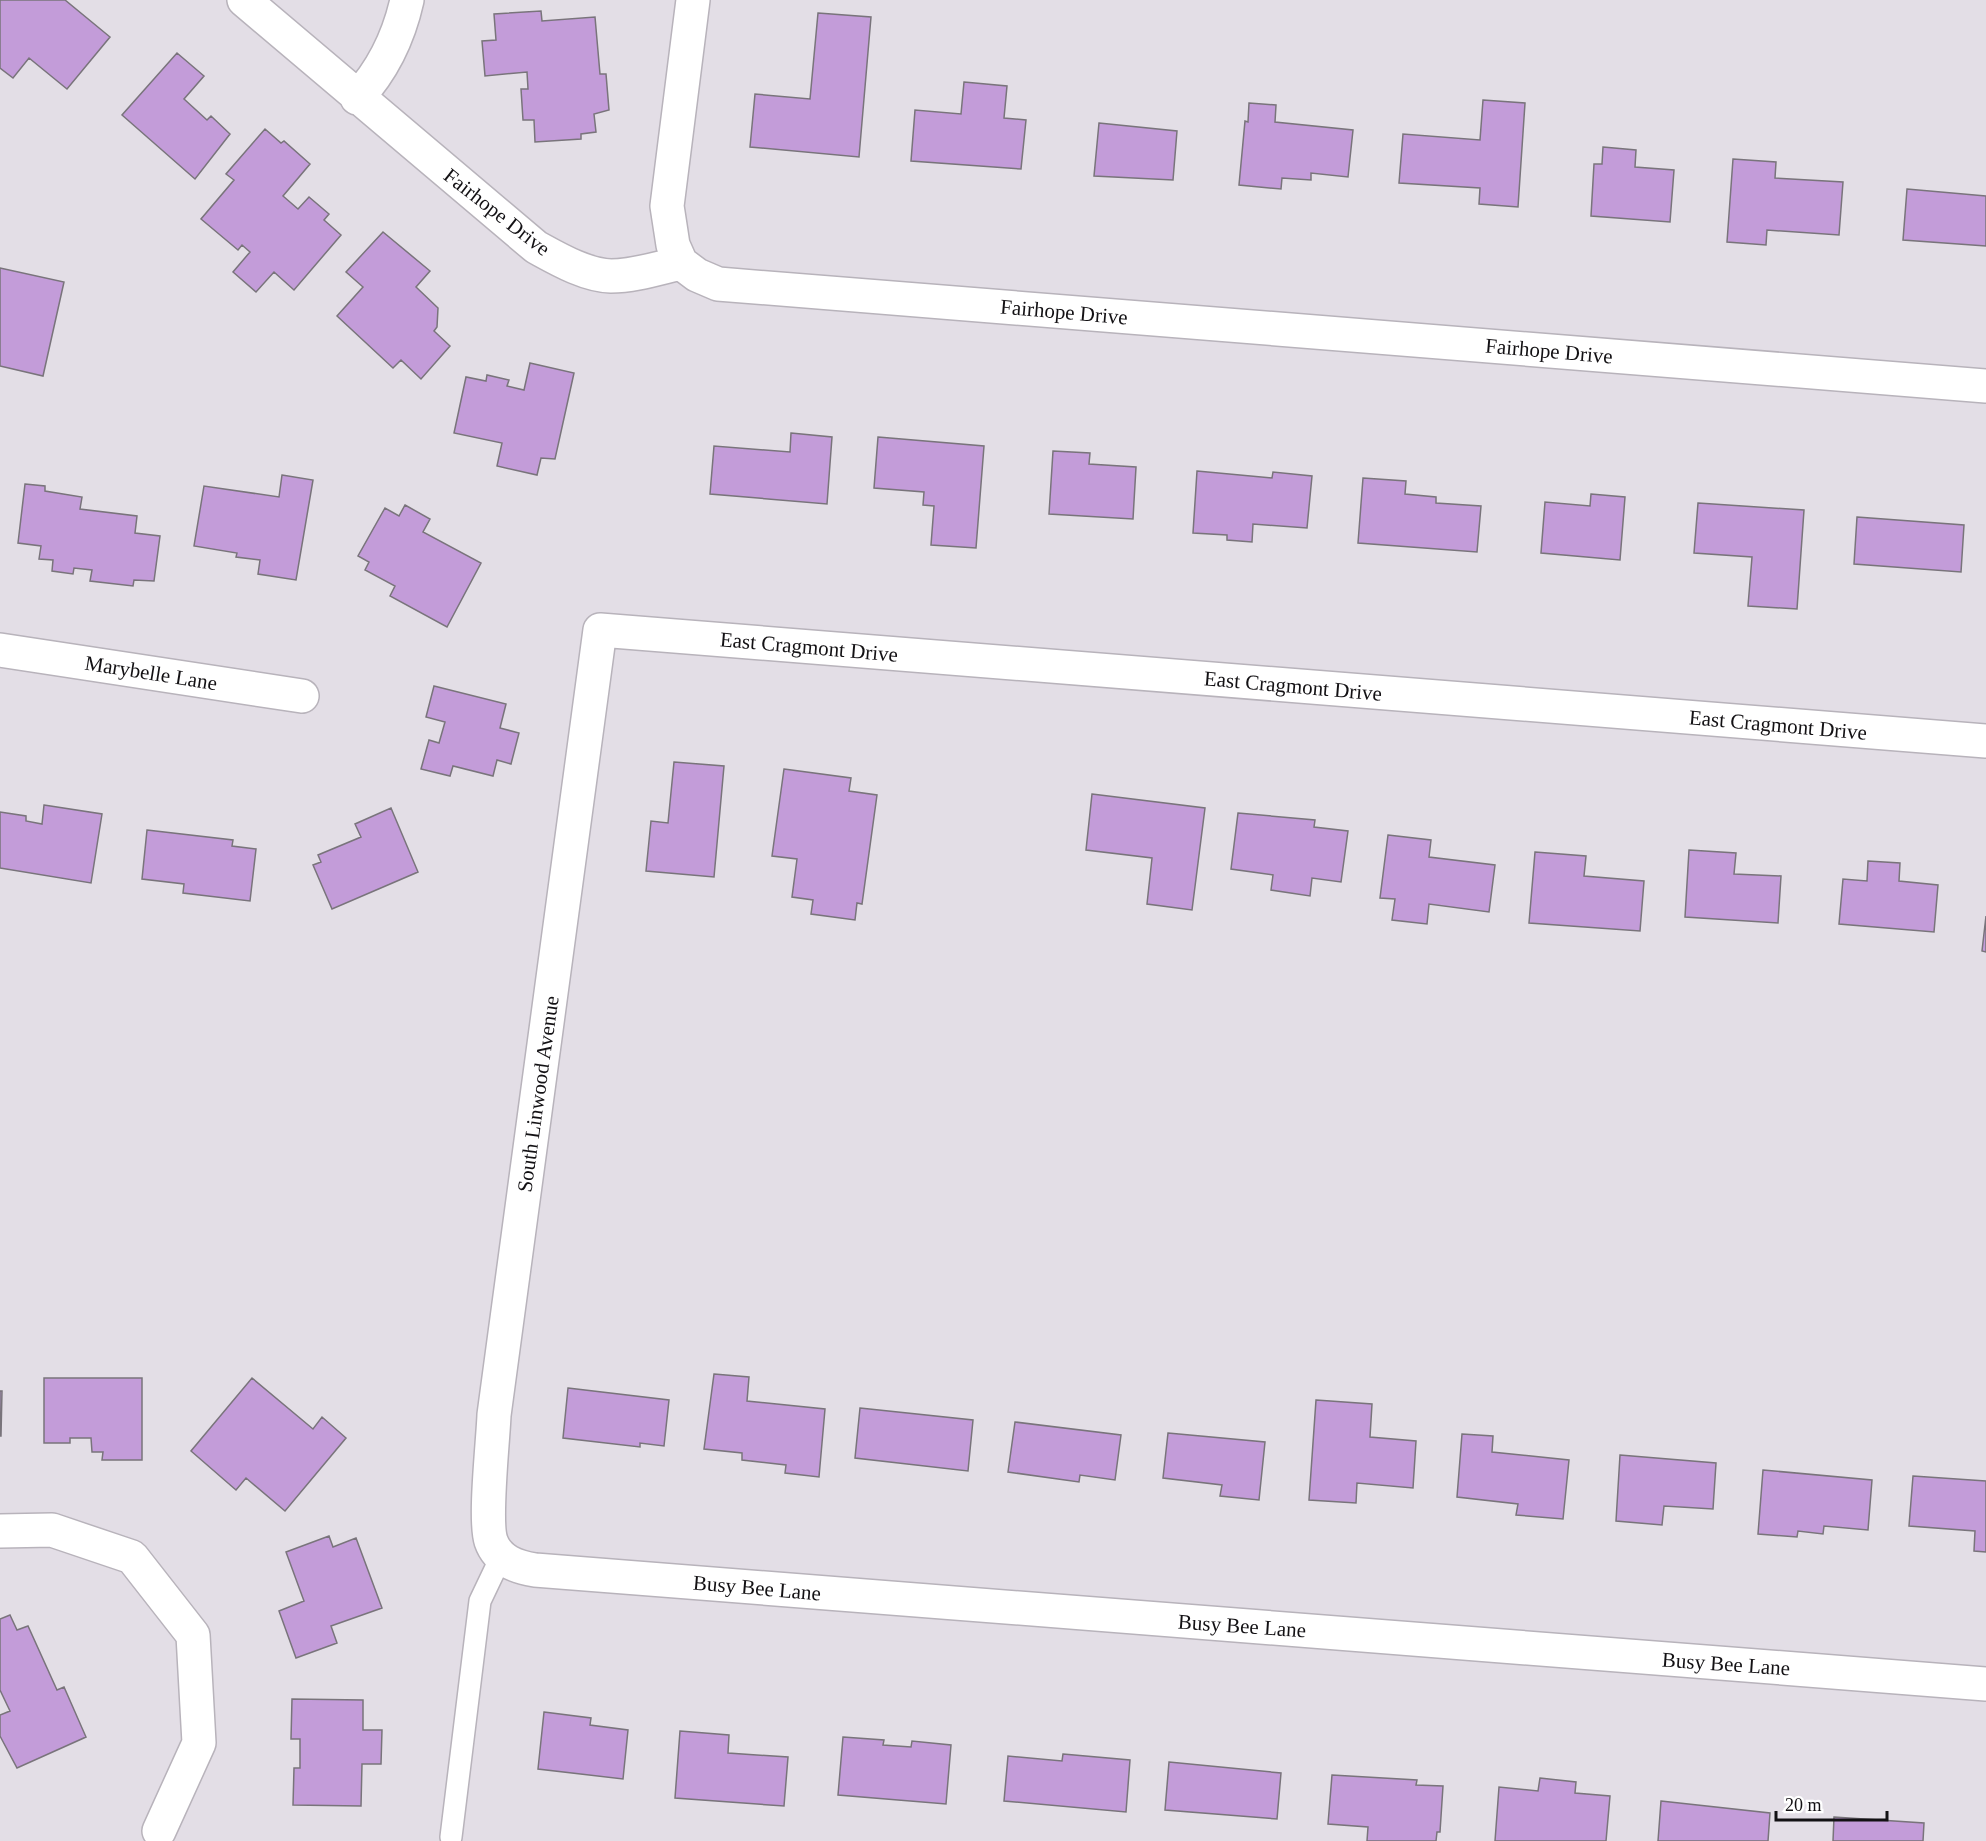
<svg xmlns="http://www.w3.org/2000/svg" width="1986" height="1841" font-family="Georgia,serif">
  <rect width="100%" height="100%" fill="#e3dee6"/>
  <path fill="#c39cd9" stroke="#79747b" stroke-width="1.5" d="M0 0H65L110 37 67 89 29 58 13 78 0 68Z
    M541 11 542 21 595 17 600 74H606L609 110 594 114 596 132 581 134V139L535 142 534 120H523L521 89H528L527 72 485 76 482 41 496 40 494 14Z
    M818 13 871 17 859 157 750 147 755 94 810 99Z
    M177 53 204 76 184 99 207 120 211 116 230 134 195 179 122 115Z
    M964 82 1007 86 1004 118 1026 120 1021 169 911 161 915 110 961 114Z
    M1483 100 1525 103 1518 207 1479 204 1480 188 1399 183 1403 134 1480 140Z
    M1249 103 1276 105 1275 122 1353 130 1348 177 1311 173V180L1282 178 1281 189 1239 185 1245 121 1248 122Z
    M1099 123 1177 131 1173 180 1094 176Z
    M265 129 281 143 284 141 310 164 283 196 298 209 309 197 329 214 324 220 341 235 294 290 274 272 256 292 233 272 250 252 242 245 238 250 201 219 234 180 226 174Z
    M1603 147 1636 150 1635 167 1674 170 1670 222 1591 216 1594 164H1602Z
    M1733 159 1776 162 1775 178 1843 182 1839 235 1767 230 1766 245 1727 242Z
    M1907 189 1986 196V246L1903 240Z
    M383 232 430 271 416 287 438 308 437 327 434 331 450 346 421 379 401 360 393 368 337 316 363 287 346 272Z
    M0 268 64 282 43 376 0 366Z
    M530 363 574 373 555 459 541 458 537 475 497 466 502 443 454 433 466 377 486 381 487 375 509 380 507 386 524 390Z
    M791 433 832 437 827 504 710 494 714 446 790 452Z
    M878 437 984 446 976 548 931 545 934 506 923 505 924 492 874 488Z
    M1053 451 1090 453 1089 464 1136 467 1133 519 1049 514Z
    M1197 471 1272 478 1273 472 1312 476 1307 528 1253 524 1252 542 1227 540V535L1193 533Z
    M282 475 313 480 296 580 258 574 260 560 236 557 237 553 194 546 204 486 279 497Z
    M1363 478 1406 481 1405 494 1436 497V503L1481 506 1477 552 1358 543Z
    M25 484 45 486V491L82 497 80 509 137 516 135 533 160 536 154 581 134 580 133 586 90 581 92 570 74 568 73 574 52 571 53 560 39 559 41 546 18 543Z
    M1591 494 1625 497 1620 560 1541 553 1545 502 1590 506Z
    M1698 503 1804 510 1797 609 1748 606 1752 557 1694 553Z
    M405 505 430 519 423 532 481 563 447 627 390 596 395 586 365 570 369 562 358 556 385 508 399 516Z
    M1857 517 1964 525 1961 572 1854 564Z
    M434 686 506 704 500 728 519 733 511 764 497 760 493 776 453 766 450 776 421 769 429 740 439 743 445 722 426 717Z
    M674 762 724 766 714 877 646 871 651 821 668 823Z
    M784 769 851 778 849 791 877 795 862 904 857 903 855 920 811 914 813 900 792 897 797 859 772 856Z
    M1092 794 1205 808 1192 910 1147 904 1152 858 1086 850Z
    M44 805 102 814 91 883 0 868V812L26 816V821L42 824Z
    M391 808 418 872 332 909 313 865 321 862 318 855 361 837 355 824Z
    M1238 813 1315 820 1314 827 1348 831 1341 882 1312 878 1310 896 1271 890 1273 875 1231 869Z
    M147 830 233 840 232 846 256 849 250 901 183 893 184 884 142 879Z
    M1388 835 1431 840 1429 857 1495 865 1489 912 1429 904 1427 924 1392 920 1395 899 1380 898Z
    M1689 850 1736 853 1734 874 1781 876 1778 923 1685 917Z
    M1535 852 1586 856 1584 876 1644 881 1640 931 1529 923Z
    M1868 861 1900 863 1899 881 1938 885 1934 932 1839 924 1843 879 1867 881Z
    M1986 916V952L1982 951Z
    M714 1374 749 1377 747 1401 825 1409 819 1477 785 1473 786 1465 742 1460V1453L704 1449Z
    M44 1378H142V1460H102L103 1452H92L91 1438H70V1443H44Z
    M252 1378 313 1429 322 1417 346 1438 285 1511 246 1478 236 1490 191 1451Z
    M568 1388 669 1400 664 1446 640 1443V1447L563 1438Z
    M0 1391H2L1 1436H0Z
    M1316 1400 1372 1404 1370 1437 1416 1441 1413 1488 1357 1483 1356 1503 1309 1500Z
    M860 1408 973 1420 968 1471 855 1458Z
    M1015 1422 1121 1435 1115 1480 1080 1475 1079 1482 1008 1472Z
    M1168 1433 1265 1442 1259 1500 1220 1496 1222 1485 1163 1478Z
    M1462 1434 1493 1436 1492 1452 1569 1460 1563 1519 1516 1515 1518 1504 1457 1497Z
    M1620 1455 1716 1463 1713 1509 1664 1506 1662 1525 1616 1521Z
    M1763 1470 1872 1480 1868 1530 1824 1526 1823 1534 1798 1531 1797 1537 1758 1534Z
    M1913 1476 1986 1481V1552L1974 1551 1975 1531 1909 1526Z
    M329 1536 333 1547 356 1538 382 1608 331 1626 337 1643 296 1658 279 1611 304 1601 286 1552Z
    M10 1615 17 1630 28 1626 57 1690 64 1687 86 1737 17 1768 0 1736V1715L10 1711 0 1690V1619Z
    M292 1699 363 1700V1730H382L381 1764H362L361 1806 293 1805 294 1768H300V1739H291Z
    M544 1712 591 1718 590 1725 628 1730 623 1779 538 1769Z
    M680 1731 729 1735 728 1753 788 1757 784 1806 675 1798Z
    M843 1737 884 1740 883 1745 911 1747 912 1741 951 1745 946 1804 838 1795Z
    M1063 1754 1130 1760 1126 1812 1004 1801 1008 1756 1062 1761Z
    M1169 1762 1281 1773 1277 1819 1165 1810Z
    M1332 1775 1417 1780 1416 1785 1443 1786 1440 1832H1437L1436 1841H1367L1368 1827 1328 1824Z
    M1540 1778 1576 1782 1575 1793 1610 1796 1606 1841H1495L1499 1787 1538 1791Z
    M1661 1801 1770 1813 1768 1841H1658Z
    M1834 1817 1924 1823 1923 1841H1833Z"/>
  <g fill="none" stroke-linecap="round" stroke-linejoin="round">
    <defs>
      <path id="service" d="M451 1837 480 1601 501 1557"/>
      <path id="minor" d="M244 0 536 247C558 259 585 275 611 276 634 276 659 268 681 263L697 275 718 284 1986 386
        M357 98C382 71 399 36 407 0
        M681 263 673 245 667 206 693 0
        M0 650 302 696
        M1986 741 600 630 494 1415C493 1442 484 1520 491 1541 498 1561 517 1567 535 1570L1986 1684
        M0 1531 52 1530 132 1557 193 1635 199 1743 159 1831"/>
    </defs>
    <use href="#service" stroke="#b8b3bb" stroke-width="24"/>
    <use href="#minor" stroke="#b8b3bb" stroke-width="36"/>
    <use href="#service" stroke="#fff" stroke-width="21"/>
    <use href="#minor" stroke="#fff" stroke-width="33"/>
  </g>
  <g text-anchor="middle" stroke-width="4.5" stroke-linejoin="round" paint-order="stroke">
    <g font-size="21" fill="#131114" stroke="#fff">
      <text transform="translate(497 212) rotate(38)" y="7">Fairhope Drive</text>
      <text transform="translate(1064 312) rotate(5)" y="7">Fairhope Drive</text>
      <text transform="translate(1549 351) rotate(5)" y="7">Fairhope Drive</text>
      <text transform="translate(809 647) rotate(5)" y="7">East Cragmont Drive</text>
      <text transform="translate(151 673) rotate(9)" y="7">Marybelle Lane</text>
      <text transform="translate(1293 686) rotate(5)" y="7">East Cragmont Drive</text>
      <text transform="translate(1778 725) rotate(5)" y="7">East Cragmont Drive</text>
      <text transform="translate(538 1094) rotate(-82)" y="7">South Linwood Avenue</text>
      <text transform="translate(757 1588) rotate(5)" y="7">Busy Bee Lane</text>
      <text transform="translate(1242 1626) rotate(4)" y="7">Busy Bee Lane</text>
      <text transform="translate(1726 1664) rotate(4)" y="7">Busy Bee Lane</text>
    </g>
  </g>
  <path d="M1776 1811v9h111v-9" fill="none" stroke="#131114" stroke-width="3"/>
  <text x="1785" y="1811" font-size="18" fill="#131114" stroke="#ffffff" stroke-width="4.5" paint-order="stroke">20 m</text>
</svg>
